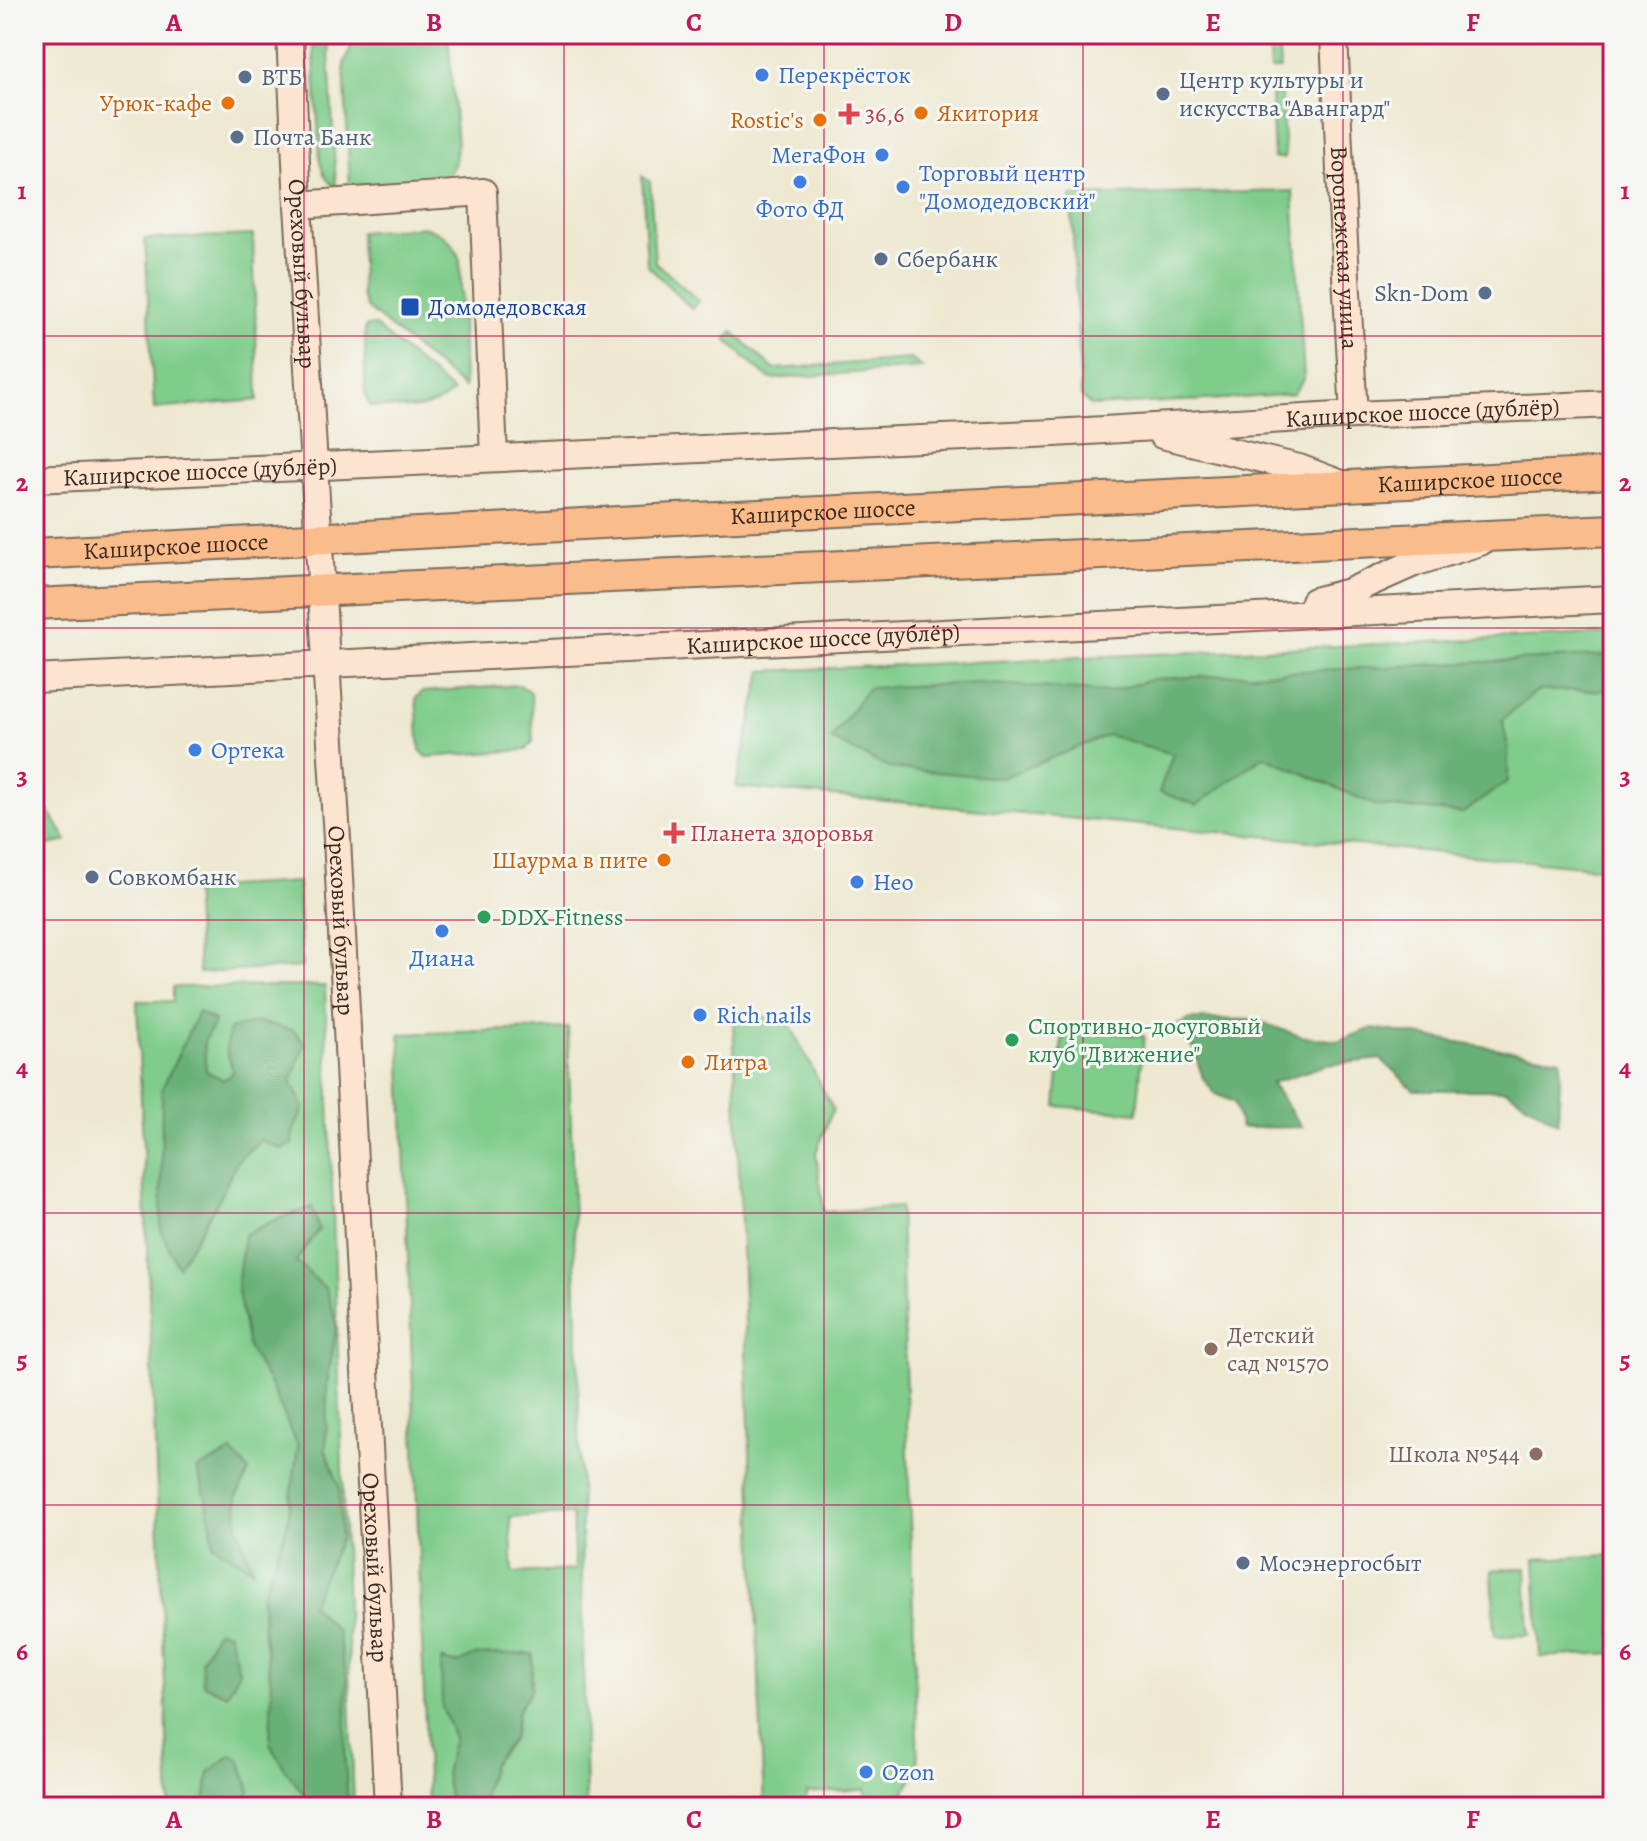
<svg xmlns="http://www.w3.org/2000/svg" width="1647" height="1841" font-family="Alegreya,serif">
  <rect width="100%" height="100%" fill="#f6f6f2"/>
  <filter id="ink" filterUnits="userSpaceOnUse"><feTurbulence type="fractalNoise" baseFrequency=".0125" numOctaves="2"/><feDisplacementMap in="SourceGraphic" scale="16" xChannelSelector="R" yChannelSelector="G"/><feConvolveMatrix kernelMatrix="1 2 1 2 8 2 1 2 1" color-interpolation-filters="sRGB"/></filter>
  <filter id="wash" filterUnits="userSpaceOnUse"><feTurbulence type="fractalNoise" baseFrequency=".006" numOctaves="4" result="noise"/><feDisplacementMap in="SourceGraphic" scale="32" xChannelSelector="R" yChannelSelector="G"/><feGaussianBlur stdDeviation="1.8" result="paint"/><feColorMatrix in="noise" values="0 0 0 0 0 0 0 0 0 0 0 0 0 0 0 0 0 1.4 0 .05"/><feComposite in="paint" operator="in"/></filter>
  <g filter="url(#wash)">
    <rect width="100%" height="100%" fill="#eee8d0"/>
    <path fill="#7fcc8b" stroke="#5d7b54" stroke-width="2" fill-rule="evenodd" d="M313 34H328L336 188C326 181 323 173 320 161Z
      M357 34H448L457 146C456 158 454 173 444 180 430 190 369 188 350 189L344 64Z
      M1268 34H1278L1280 69 1270 70Z
      M1281 92 1285 158H1274L1271 93Z
      M642 176 650 182 655 262 699 301 692 309 647 265Z
      M1293 191 1304 379 1293 394 1242 398 1092 406 1081 397 1071 196Z
      M424 227C443 232 453 241 460 260L464 388 367 308 362 296 360 232Z
      M253 235 258 400 154 409 145 239Z
      M373 325H374L453 392C428 415 403 408 371 406L367 401 365 393V327Z
      M733 332 774 369 911 359 922 368 771 379 763 374 726 340Z
      M1613 634V869L736 787 762 671Z
      M520 685 531 693 533 742 526 750 427 757 420 750 416 698 422 692Z
      M34 786 67 841 34 848Z
      M298 882 302 967 199 973 194 888Z
      M325 986 354 1807H170L137 1001H173V987Z
      M786 1017 833 1109 816 1153 824 1212 900 1207 918 1767 896 1807H866L865 1789 806 1793V1807H764L733 1018Z
      M568 1028 578 1362 586 1807H486L483 1796 492 1764 513 1739 518 1710 531 1690 533 1654 452 1663 442 1660V1707L454 1738 445 1774 451 1807H428L400 1034ZM572 1514 575 1570 513 1573 510 1517Z
      M1063 1029 1144 1036 1137 1113 1056 1106Z
      M1613 1555V1653L1540 1657 1535 1559Z
      M1526 1568 1529 1635 1495 1636 1492 1570Z"/>
    <path fill="#67b077" stroke="#516d4a" stroke-width="2" d="M1613 655V690L1537 691 1502 720 1508 746V781L1463 813 1377 806 1264 756 1197 805 1159 792 1173 754 1108 735 1002 778 889 768 831 739 868 688 977 683 1109 692 1153 679Z
      M198 1012 215 1021 204 1042 206 1071 224 1080 233 1072 226 1048 229 1029 257 1022 293 1030 305 1043 291 1082 304 1108 293 1132 292 1145 281 1149 260 1140 237 1161 217 1203 178 1267 161 1231 162 1089Z
      M1191 1019 1255 1020 1300 1036 1338 1041 1373 1028 1561 1059 1558 1123 1506 1090H1414L1381 1059 1326 1065 1271 1083 1302 1127 1241 1128 1234 1102 1215 1094 1203 1078 1193 1048 1172 1027Z
      M312 1207 319 1229 296 1261 326 1289 337 1324 327 1384 326 1451 339 1486 341 1538 311 1605 337 1631 347 1679 345 1762 348 1807H309L308 1800 284 1768 270 1743 272 1691 263 1628 262 1594 287 1526 298 1446 270 1384 248 1348 237 1286 244 1235 275 1220Z
      M232 1452 249 1471 237 1497 238 1528 253 1570 214 1545 207 1501 197 1469Z
      M217 1630 229 1633 239 1672 227 1695 203 1684 201 1661Z
      M533 1654 531 1690 518 1710 513 1739 492 1764 483 1796 486 1807H451L445 1774 454 1738 442 1707 441 1659C466 1669 461 1656 479 1655 497 1653 515 1654 533 1654Z
      M231 1755 241 1761 250 1791 244 1807H207L206 1795 209 1772Z"/>
  </g>
  <g filter="url(#ink)">
    <g fill="none" stroke-linecap="round" stroke-linejoin="round">
      <defs>
        <g id="secondary">
          <path id="s1" d="M290 34 298 205 337 839 388 1807"/>
          <path id="s2" d="M1334 34 1340 171 1354 415"/>
          <path d="M298 205 483 192 494 458"/>
          <path d="M1162 435 1299 468 1344 485"/>
          <path id="s3" d="M34 479 1054 433 1354 415 1613 404"/>
          <path d="M1314 601 1349 592 1414 563 1480 542"/>
          <path id="s4" d="M34 679C560 655 1086 622 1613 599"/>
        </g>
        <g id="primary">
          <path id="s5" d="M34 554 656 520 1613 473"/>
          <path d="M34 604 1613 530"/>
        </g>
      </defs>
      <use href="#secondary" stroke="#7a6c5c" stroke-width="30"/>
      <use href="#primary" stroke="#7a6c5c" stroke-width="34"/>
      <use href="#secondary" stroke="#fde4d1" stroke-width="26"/>
      <use href="#primary" stroke="#fabc8b" stroke-width="30"/>
    </g>
  </g>
  <path fill="none" stroke="#c2185b" stroke-width="2" stroke-opacity="0.55" d="M304 34V1807M564 34V1807M824 34V1807M1083 34V1807M1343 34V1807M34 336H1613M34 628H1613M34 920H1613M34 1213H1613M34 1505H1613"/>
  <g fill="#3f7fe0" stroke="#f6f6f2" stroke-width="3">
    <circle cx="762" cy="75" r="8"/>
    <circle cx="882" cy="155" r="8"/>
    <circle cx="800" cy="182" r="8"/>
    <circle cx="903" cy="187" r="8"/>
    <circle cx="195" cy="750" r="8"/>
    <circle cx="857" cy="882" r="8"/>
    <circle cx="442" cy="931" r="8"/>
    <circle cx="700" cy="1015" r="8"/>
    <circle cx="866" cy="1772" r="8"/>
  </g>
  <g fill="#5c6f8a" stroke="#f6f6f2" stroke-width="3">
    <circle cx="245" cy="77" r="8"/>
    <circle cx="1163" cy="94" r="8"/>
    <circle cx="237" cy="137" r="8"/>
    <circle cx="881" cy="259" r="8"/>
    <circle cx="1485" cy="293" r="8"/>
    <circle cx="92" cy="877" r="8"/>
    <circle cx="1243" cy="1563" r="8"/>
  </g>
  <g fill="#e8710a" stroke="#f6f6f2" stroke-width="3">
    <circle cx="228" cy="103" r="8"/>
    <circle cx="921" cy="113" r="8"/>
    <circle cx="820" cy="120" r="8"/>
    <circle cx="664" cy="860" r="8"/>
    <circle cx="688" cy="1062" r="8"/>
  </g>
  <g fill="#e0444e" stroke="#f6f6f2" stroke-width="3">
    <path d="M845 102h8v8h8v8h-8v8h-8v-8h-8v-8h8z"/>
    <path d="M670 821h8v8h8v8h-8v8h-8v-8h-8v-8h8z"/>
  </g>
  <rect fill="#1a4fb4" stroke="#f6f6f2" stroke-width="3" x="400" y="297" width="20" height="20" rx="4"/>
  <g fill="#2e9e5b" stroke="#f6f6f2" stroke-width="3">
    <circle cx="484" cy="917" r="8"/>
    <circle cx="1012" cy="1040" r="8"/>
  </g>
  <g fill="#8d6e63" stroke="#f6f6f2" stroke-width="3">
    <circle cx="1211" cy="1349" r="8"/>
    <circle cx="1536" cy="1454" r="8"/>
  </g>
  <g text-anchor="middle" stroke-width="6" stroke-linejoin="round" paint-order="stroke">
    <g font-size="24" fill="#366cbe" stroke="#f6f6f2" text-anchor="start">
      <text x="778" y="83">Перекрёсток</text>
      <text x="866" y="163" text-anchor="end">МегаФон</text>
      <text x="919" y="181">Торговый центр<tspan x="919" dy="28">"Домодедовский"</tspan></text>
      <text x="800" y="217" text-anchor="middle">Фото ФД</text>
      <text x="211" y="758">Ортека</text>
      <text x="873" y="890">Нео</text>
      <text x="442" y="966" text-anchor="middle">Диана</text>
      <text x="716" y="1023">Rich nails</text>
      <text x="882" y="1780">Ozon</text>
    </g>
    <g font-size="24" fill="#4e5e75" stroke="#f6f6f2" text-anchor="start">
      <text x="261" y="85">ВТБ</text>
      <text x="1179" y="88">Центр культуры и<tspan x="1179" dy="28">искусства "Авангард"</tspan></text>
      <text x="253" y="145">Почта Банк</text>
      <text x="897" y="267">Сбербанк</text>
      <text x="1469" y="301" text-anchor="end">Skn-Dom</text>
      <text x="108" y="885">Совкомбанк</text>
      <text x="1259" y="1571">Мосэнергосбыт</text>
    </g>
    <g font-size="24" fill="#c56008" stroke="#f6f6f2" text-anchor="end">
      <text x="212" y="111">Урюк-кафе</text>
      <text x="937" y="121" text-anchor="start">Якитория</text>
      <text x="804" y="128">Rostic's</text>
      <text x="648" y="868">Шаурма в пите</text>
      <text x="704" y="1070" text-anchor="start">Литра</text>
    </g>
    <g font-size="24" fill="#be3a42" stroke="#f6f6f2" text-anchor="start">
      <text x="865" y="122">36,6</text>
      <text x="690" y="841">Планета здоровья</text>
    </g>
    <g font-size="24" fill="#3b2a1e" stroke="#f6f6f2">
      <text dy="8" stroke="none"><textPath href="#s2" startOffset="214">Воронежская улица</textPath></text>
      <text dy="8" stroke="none"><textPath href="#s1" startOffset="240">Ореховый бульвар</textPath></text>
      <text dy="8" stroke="none"><textPath href="#s3" startOffset="1390">Каширское шоссе (дублёр)</textPath></text>
      <text dy="8" stroke="none"><textPath href="#s3" startOffset="166">Каширское шоссе (дублёр)</textPath></text>
      <text dy="8" stroke="none"><textPath href="#s5" startOffset="1438">Каширское шоссе</textPath></text>
      <text dy="8" stroke="none"><textPath href="#s5" startOffset="790">Каширское шоссе</textPath></text>
      <text dy="8" stroke="none"><textPath href="#s5" startOffset="142">Каширское шоссе</textPath></text>
      <text dy="8" stroke="none"><textPath href="#s4" startOffset="790">Каширское шоссе (дублёр)</textPath></text>
      <text dy="8" stroke="none"><textPath href="#s1" startOffset="888">Ореховый бульвар</textPath></text>
      <text dy="8" stroke="none"><textPath href="#s1" startOffset="1536">Ореховый бульвар</textPath></text>
    </g>
    <g font-size="24" fill="#164399" stroke="#f6f6f2" text-anchor="start">
      <text x="428" y="315">Домодедовская</text>
    </g>
    <g font-size="24" fill="#27864d" stroke="#f6f6f2" text-anchor="start">
      <text x="500" y="925">DDX Fitness</text>
      <text x="1028" y="1034">Спортивно-досуговый<tspan x="1028" dy="28">клуб "Движение"</tspan></text>
    </g>
    <g font-size="24" fill="#785e54" stroke="#f6f6f2" text-anchor="start">
      <text x="1227" y="1343">Детский<tspan x="1227" dy="28">сад №1570</tspan></text>
      <text x="1520" y="1462" text-anchor="end">Школа №544</text>
    </g>
  </g>
  <rect width="1647" height="1841" fill="none" stroke="#f6f6f2" stroke-width="88"/>
  <rect x="44" y="44" width="1559" height="1753" fill="none" stroke="#c2185b" stroke-width="3"/>
  <g font-size="26" text-anchor="middle" font-weight="bold" fill="#c2185b">
    <text x="174" y="31">A</text>
    <text x="434" y="31">B</text>
    <text x="694" y="31">C</text>
    <text x="953" y="31">D</text>
    <text x="1213" y="31">E</text>
    <text x="1473" y="31">F</text>
    <text x="22" y="199">1</text>
    <text x="1625" y="199">1</text>
    <text x="22" y="491">2</text>
    <text x="1625" y="491">2</text>
    <text x="22" y="784">3</text>
    <text x="1625" y="784">3</text>
    <text x="22" y="1076">4</text>
    <text x="1625" y="1076">4</text>
    <text x="22" y="1368">5</text>
    <text x="1625" y="1368">5</text>
    <text x="22" y="1660">6</text>
    <text x="1625" y="1660">6</text>
    <text x="174" y="1828">A</text>
    <text x="434" y="1828">B</text>
    <text x="694" y="1828">C</text>
    <text x="953" y="1828">D</text>
    <text x="1213" y="1828">E</text>
    <text x="1473" y="1828">F</text>
  </g>
</svg>
